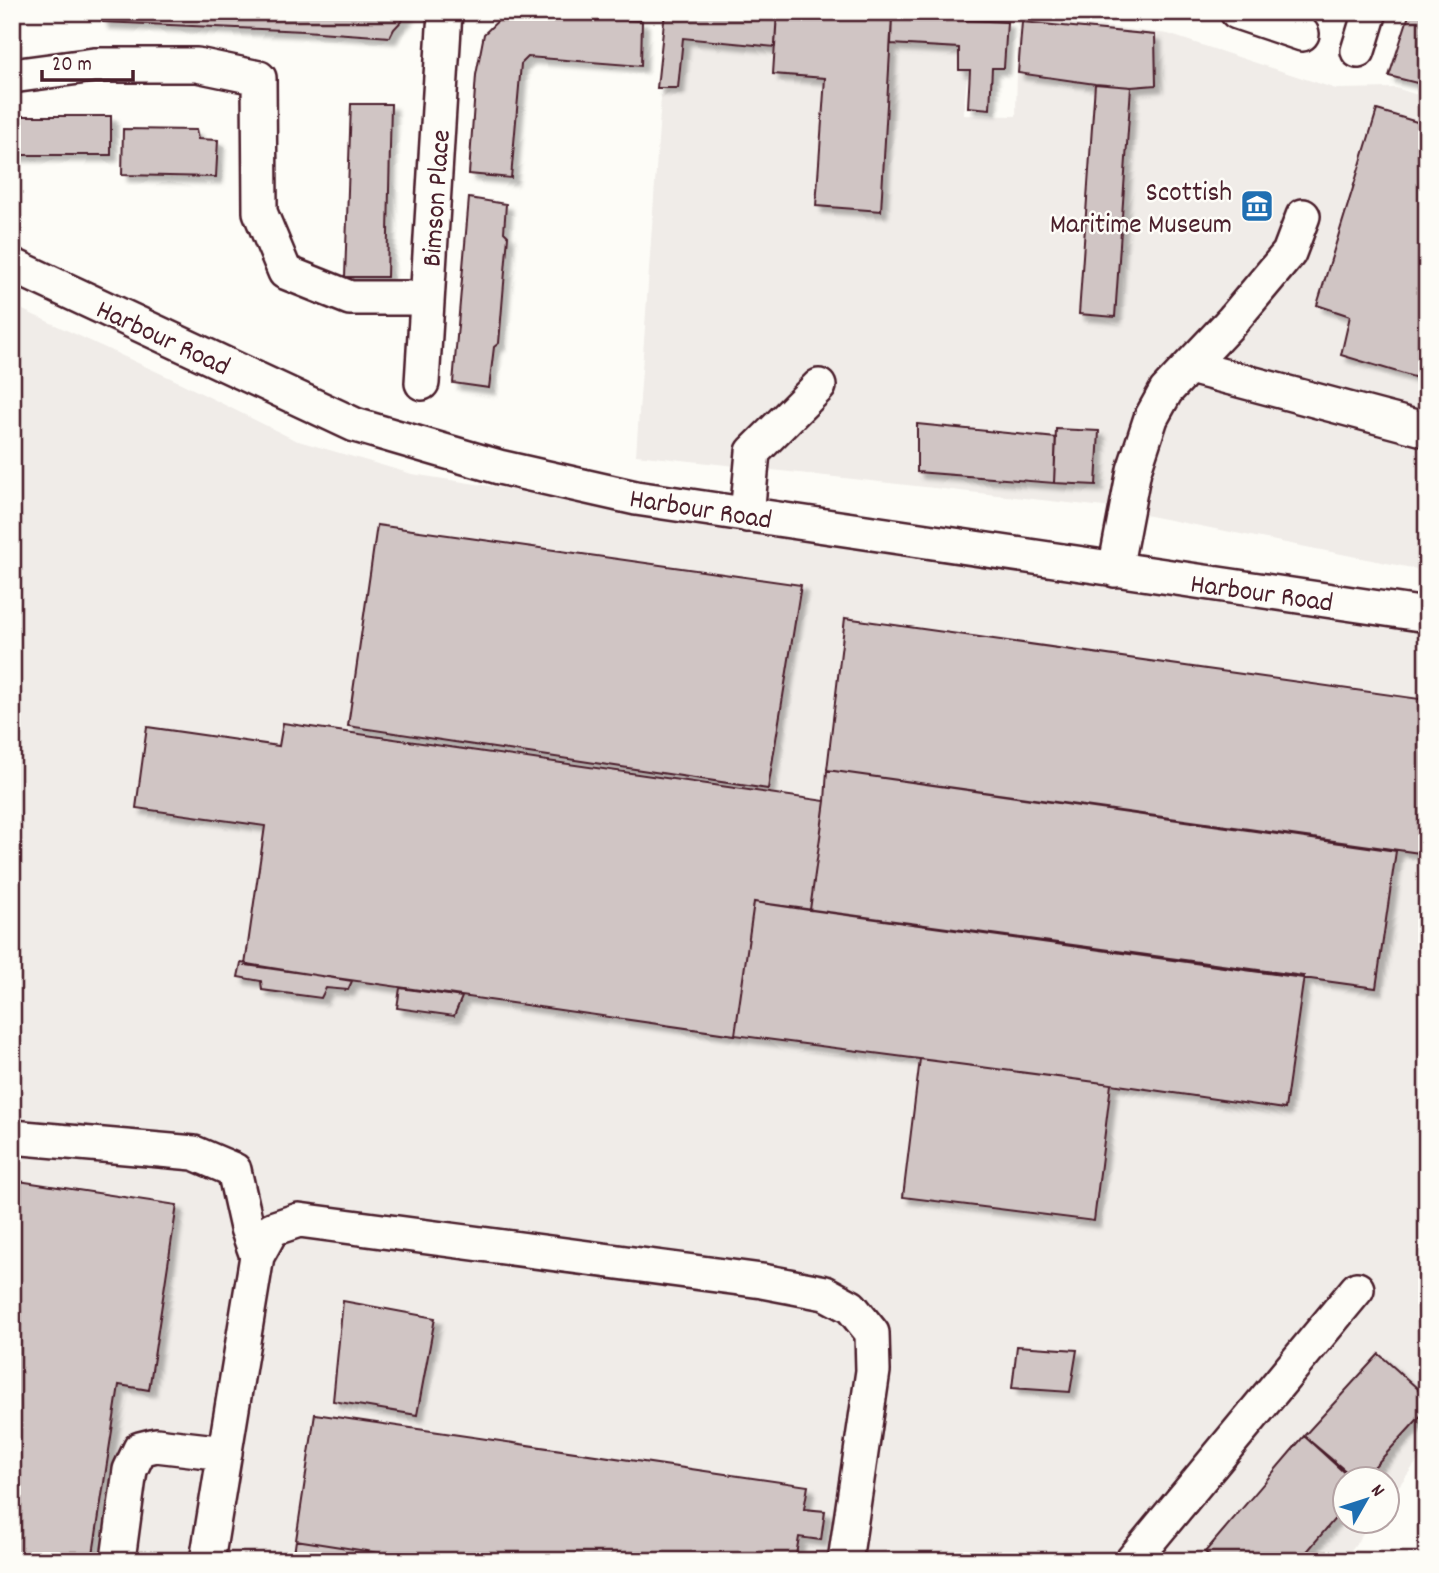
<svg xmlns="http://www.w3.org/2000/svg" width="1439" height="1573" font-family="Dekko,sans-serif">
  <defs>
    <filter id="shadow"><feDropShadow dx="6" dy="6" stdDeviation="2" flood-color="#0004"/></filter>
  </defs>
  <rect width="100%" height="100%" fill="#fdfcf7"/>
  <filter id="ink" filterUnits="userSpaceOnUse"><feTurbulence type="fractalNoise" baseFrequency=".0143" numOctaves="2"/><feDisplacementMap in="SourceGraphic" scale="14" xChannelSelector="R" yChannelSelector="G"/><feConvolveMatrix kernelMatrix="1 2 1 2 8 2 1 2 1" color-interpolation-filters="sRGB"/></filter>
  <g filter="url(#ink)">
    <path fill="#f0ece8" d="M667 12H947L974 14 963 115 1016 116 1018 16 1168 34 1336 89 1396 88 1427 98V571L1104 507 636 455Z
      M12 305 177 381 295 440 412 474 1427 632V1448L1387 1502 1386 1478H1344V1520L1373 1521 1343 1561H12Z"/>
    <path fill="#d0c5c4" stroke="#4a1f2b" stroke-width="2" filter="url(#shadow)" d="M101 12H407L408 14 394 29 390 37 304 31 103 22Z
      M507 12 642 21 641 66 528 57 521 64 511 178 469 174 476 75 484 34Z
      M665 12H777L775 47 683 38 678 88H657Z
      M777 12 892 16 881 211 816 206 825 78 773 74Z
      M1410 12H1427L1425 85 1389 76Z
      M892 16 1007 22 1004 68H992L990 109 968 107 970 70H959V48L891 44Z
      M1022 22 1155 35 1156 85 1131 87 1095 84 1018 73Z
      M1095 84 1131 87 1115 317 1079 314Z
      M351 104H391L387 277H345Z
      M1377 110 1427 125V381L1341 355 1350 316 1317 305Z
      M13 116H111V155H13Z
      M123 129 196 130 198 139 218 140 216 177 122 175Z
      M469 198 506 204 504 232 508 236 499 343 494 347 489 388 453 383Z
      M917 424 1056 438 1054 483 917 472Z
      M1056 429 1099 431 1096 485 1054 483Z
      M377 525 801 585 768 789 348 726Z
      M845 618 1427 700V854L827 770Z
      M283 723 825 801 810 910 754 902 735 1035 245 965 265 826 136 808 147 727 279 746Z
      M827 770 1396 851 1376 988 810 910 825 801Z
      M754 902 1304 976 1285 1109 1111 1084 735 1035Z
      M241 963 352 981 348 990 326 988 321 998 262 990 261 981 238 977Z
      M400 988 462 997 454 1016 397 1008Z
      M920 1059 1111 1084 1094 1221 903 1197Z
      M12 1180 177 1205 149 1390 119 1385 92 1561H12Z
      M343 1301 435 1318 417 1415 333 1401Z
      M1017 1346 1077 1350 1070 1392 1012 1388Z
      M1379 1354 1427 1397V1409L1364 1478H1350L1304 1436Z
      M315 1414 808 1486 804 1509 825 1511 821 1540 799 1537 795 1561H430L296 1540Z
      M1304 1436 1354 1478H1344V1508L1299 1561H1215L1205 1552Z
      M296 1540 430 1561H293Z"/>
    <g fill="none" stroke-linecap="round" stroke-linejoin="round">
      <defs>
        <path id="minor" d="M1237 12 1302 34
          M1358 51 1370 12
          M12 76 94 65H197L259 78 260 212 285 272 350 298H427
          M12 265 355 425 499 467 636 498 1427 615
          M1190 367 1427 430
          M422 383 445 12
          M747 515 753 452 819 386
          M1115 570 1134 470 1151 418 1166 391 1233 320 1289 253 1303 216
          M12 1137 194 1153 234 1170 247 1228 257 1256
          M122 1561 119 1552 130 1470 140 1449 156 1445 225 1453
          M207 1561 257 1256 272 1229 299 1220 762 1281 825 1293 851 1307 872 1333 873 1371 845 1561
          M1132 1561 1357 1289"/>
      </defs>
      <use href="#minor" stroke="#4a1f2b" stroke-width="38"/>
      <use href="#minor" stroke="#fdfcf7" stroke-width="33"/>
    </g>
  </g>
  <defs>
    <symbol id="museum-square" viewBox="-11 -11 22 22"><rect x="-9" y="-9" width="18" height="18" rx="4" fill="#1f6fb2" stroke="#fdfcf7"/><path d="M0-6L6-3V-2H-6V-3ZM-5-1h2V3h-2ZM-1-1h2V3h-2ZM3-1h2V3H3ZM-6 4H6V6H-6Z" fill="#fff"/></symbol>
  </defs>
  <g fill-rule="evenodd">
    <use href="#museum-square" x="1238" y="187" width="38" height="38"/>
  </g>
  <g text-anchor="middle" stroke-width="5" stroke-linejoin="round" paint-order="stroke">
    <g font-size="28" fill="#4a1f2b" stroke="#fdfcf7" text-anchor="end">
      <text x="1232" y="200">Scottish<tspan x="1232" dy="32">Maritime Museum</tspan></text>
    </g>
    <g font-size="28" fill="#4a1f2b" stroke="#fdfcf7">
      <text transform="translate(434 198) rotate(-86)" y="10">Bimson Place</text>
      <text transform="translate(164 336) rotate(25)" y="10">Harbour Road</text>
      <text transform="translate(701 507) rotate(9)" y="10">Harbour Road</text>
      <text transform="translate(1262 591) rotate(8)" y="10">Harbour Road</text>
    </g>
  </g>
  <rect width="1439" height="1573" fill="none" stroke="#fdfcf7" stroke-width="42"/>
  <rect x="21" y="21" width="1397" height="1531" fill="none" stroke="#4a1f2b" stroke-width="2.5" filter="url(#ink)"/>
  <g transform="translate(1366 1500) rotate(51)"><circle r="33" fill="#fdfcf7" stroke="#b5a4a5" stroke-width="2"/>
  <path d="M0-5L12 26L0 18L-12 26Z" fill="#1f6fb2"/>
  <text y="-10" font-size="19" font-weight="bold" text-anchor="middle" fill="#4a1f2b">N</text>
  </g>
  <path d="M42 70v10h91v-10" fill="none" stroke="#4a1f2b" stroke-width="3.5"/>
  <text x="52" y="70" font-size="21" fill="#4a1f2b" stroke="#fdfcf7" stroke-width="5" paint-order="stroke">20 m</text>
</svg>
